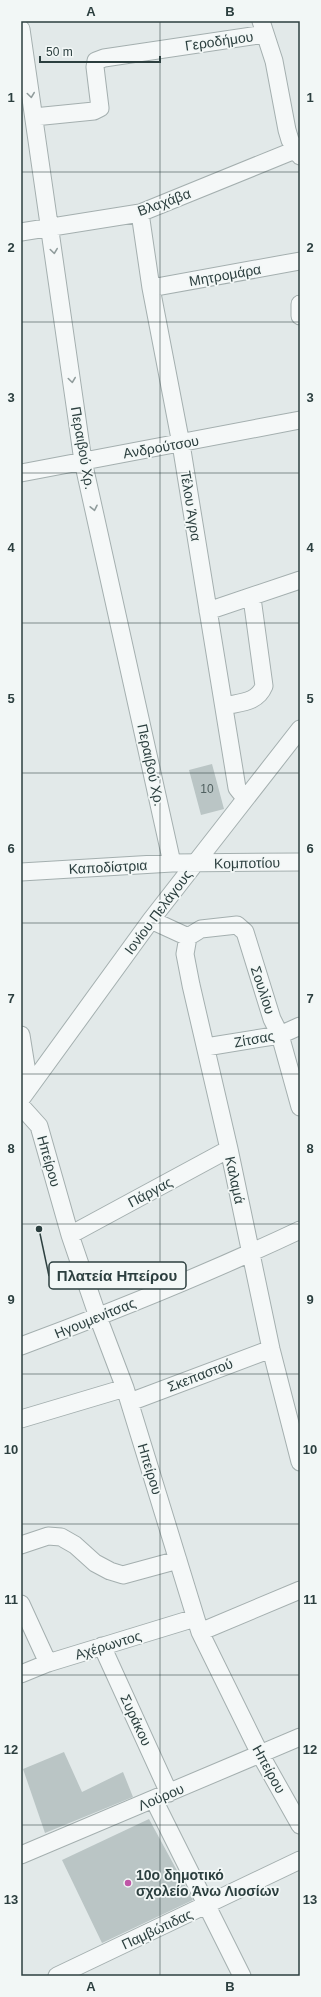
<svg xmlns="http://www.w3.org/2000/svg" width="321" height="1997" font-family="Helvetica,sans-serif">
  <rect width="100%" height="100%" fill="#e2e9e9"/>
  <path fill="#bac5c5" d="M212 764 224 809 201 815 189 770Z
    M64 1752 82 1792 123 1772 133 1797 45 1833 23 1769Z
    M149 1819 193 1900 102 1943 62 1860Z"/>
  <g fill="none" stroke-linecap="round" stroke-linejoin="round">
    <defs>
      <path id="minor" d="M261 21 274 61 287 130 290 140 300 156
        M21 29 83 461 172 863
        M34 117 94 111 100 108 95 67 96 61 104 58 265 34
        M140 213 151 288 181 444 237 788 245 798
        M21 232 140 213 300 148
        M151 288 300 261
        M300 304V316
        M21 473 300 420
        M208 611 300 580
        M224 706C241 702 257 703 264 686L252 598
        M21 872 172 863 300 862
        M151 920 188 937 185 954 191 985 229 1149 271 1349 300 1462
        M188 937 201 929 237 925 245 932 272 1019 280 1035 300 1107
        M21 1035 29 1085
        M206 1047 280 1035 300 1026
        M21 1099 151 920 300 729
        M21 1106 39 1126 70 1235 98 1317 125 1388 200 1632 260 1754 300 1825
        M70 1235 229 1149
        M21 1346C115 1311 209 1273 300 1230
        M130 1402 271 1349
        M21 1419 125 1388
        M21 1545 48 1536 61 1537 75 1545 95 1563 110 1571 123 1575 178 1560
        M21 1604 48 1663
        M200 1632 300 1590
        M102 1646 169 1793
        M21 1674 48 1663 195 1618
        M154 1800 242 1976
        M21 1855 300 1737
        M57 1976 300 1860"/>
    </defs>
    <use href="#minor" stroke="#a4afaf" stroke-width="19"/>
    <use href="#minor" stroke="#f5f8f8" stroke-width="17"/>
  </g>
  <defs><path id="oneway-chevron" d="M-2-3.5L2.5 0L-2 3.5" fill="none" stroke-width="1.6" stroke-linecap="round" stroke-linejoin="round"/></defs>
  <g stroke="#909c9c">
    <use href="#oneway-chevron" transform="translate(31 95) rotate(82)"/>
    <use href="#oneway-chevron" transform="translate(54 251) rotate(82)"/>
    <use href="#oneway-chevron" transform="translate(72 380) rotate(82)"/>
    <use href="#oneway-chevron" transform="translate(94 508) rotate(78)"/>
  </g>
  <path fill="none" stroke="#2c3f3f" stroke-width="1" stroke-opacity="0.55" d="M160 21V1976M21 172H300M21 322H300M21 473H300M21 623H300M21 773H300M21 923H300M21 1074H300M21 1224H300M21 1374H300M21 1524H300M21 1675H300M21 1825H300"/>
  <circle fill="#bf56a7" stroke="#f2f7f6" stroke-width="1.5" cx="128" cy="1883" r="4"/>
  <g text-anchor="middle" stroke-width="3.5" stroke-linejoin="round" paint-order="stroke">
    <g font-size="12" fill="#506060">
      <text x="207" y="793">10</text>
    </g>
    <g font-size="14" fill="#2c3f3f" stroke="#f2f7f6">
      <text transform="translate(219 41) rotate(-8)" y="5">Γεροδήμου</text>
      <text transform="translate(164 202) rotate(-20)" y="5">Βλαχάβα</text>
      <text transform="translate(225 275) rotate(-10)" y="5">Μητρομάρα</text>
      <text transform="translate(161 447) rotate(-10)" y="5">Ανδρούτσου</text>
      <text transform="translate(83 448) rotate(80)" y="5">Περαιβού Χρ.</text>
      <text transform="translate(191 506) rotate(81)" y="5">Τέλου Άγρα</text>
      <text transform="translate(151 765) rotate(78)" y="5">Περαιβού Χρ.</text>
      <text transform="translate(247 863) rotate(-1)" y="5">Κομποτίου</text>
      <text transform="translate(108 867) rotate(-3)" y="5">Καποδίστρια</text>
      <text transform="translate(158 912) rotate(-53)" y="5">Ιονίου Πελάγους</text>
      <text transform="translate(263 990) rotate(72)" y="5">Σουλίου</text>
      <text transform="translate(254 1039) rotate(-10)" y="5">Ζίτσας</text>
      <text transform="translate(49 1161) rotate(74)" y="5">Ηπείρου</text>
      <text transform="translate(235 1180) rotate(78)" y="5">Καλαμά</text>
      <text transform="translate(150 1192) rotate(-28)" y="5">Πάργας</text>
      <text transform="translate(95 1318) rotate(-22)" y="5">Ηγουμενίτσας</text>
      <text transform="translate(200 1375) rotate(-21)" y="5">Σκεπαστού</text>
      <text transform="translate(150 1469) rotate(73)" y="5">Ηπείρου</text>
      <text transform="translate(108 1645) rotate(-17)" y="5">Αχέρωντος</text>
      <text transform="translate(136 1720) rotate(65)" y="5">Συράκου</text>
      <text transform="translate(269 1769) rotate(61)" y="5">Ηπείρου</text>
      <text transform="translate(161 1797) rotate(-23)" y="5">Λούρου</text>
      <text transform="translate(157 1929) rotate(-25)" y="5">Παμβώτιδας</text>
    </g>
    <g font-size="14" font-weight="bold" fill="#2c3f3f" stroke="#f2f7f6" text-anchor="start">
      <text x="136" y="1880">10ο δημοτικό<tspan x="136" dy="16">σχολείο Άνω Λιοσίων</tspan></text>
    </g>
  </g>
  <path fill="none" stroke="#2c3f3f" stroke-width="1.5" d="M39 1229L49 1276"/>
  <circle fill="#2c3f3f" stroke="#f2f7f6" stroke-width="1.5" cx="39" cy="1229" r="4"/>
  <rect fill="#f2f7f6" stroke="#2c3f3f" stroke-width="1.5" x="49" y="1262" width="137" height="27" rx="4"/>
  <g font-size="15" text-anchor="middle" font-weight="bold" fill="#2c3f3f">
    <text x="117" y="1281">Πλατεία Ηπείρου</text>
  </g>
  <rect width="321" height="1997" fill="none" stroke="#f2f7f6" stroke-width="44"/>
  <path d="M40 56v6h120v-6" fill="none" stroke="#2c3f3f" stroke-width="2"/>
  <text x="46" y="56" font-size="12" fill="#2c3f3f" stroke="#f2f7f6" stroke-width="3" paint-order="stroke">50 m</text>
  <rect x="22" y="22" width="277" height="1953" fill="none" stroke="#2c3f3f" stroke-width="1.5"/>
  <g font-size="13" text-anchor="middle" font-weight="bold" fill="#2c3f3f">
    <text x="91" y="16">A</text>
    <text x="230" y="16">B</text>
    <text x="11" y="102">1</text>
    <text x="310" y="102">1</text>
    <text x="11" y="252">2</text>
    <text x="310" y="252">2</text>
    <text x="11" y="402">3</text>
    <text x="310" y="402">3</text>
    <text x="11" y="552">4</text>
    <text x="310" y="552">4</text>
    <text x="11" y="703">5</text>
    <text x="310" y="703">5</text>
    <text x="11" y="853">6</text>
    <text x="310" y="853">6</text>
    <text x="11" y="1003">7</text>
    <text x="310" y="1003">7</text>
    <text x="11" y="1153">8</text>
    <text x="310" y="1153">8</text>
    <text x="11" y="1304">9</text>
    <text x="310" y="1304">9</text>
    <text x="11" y="1454">10</text>
    <text x="310" y="1454">10</text>
    <text x="11" y="1604">11</text>
    <text x="310" y="1604">11</text>
    <text x="11" y="1754">12</text>
    <text x="310" y="1754">12</text>
    <text x="11" y="1904">13</text>
    <text x="310" y="1904">13</text>
    <text x="91" y="1991">A</text>
    <text x="230" y="1991">B</text>
  </g>
</svg>
